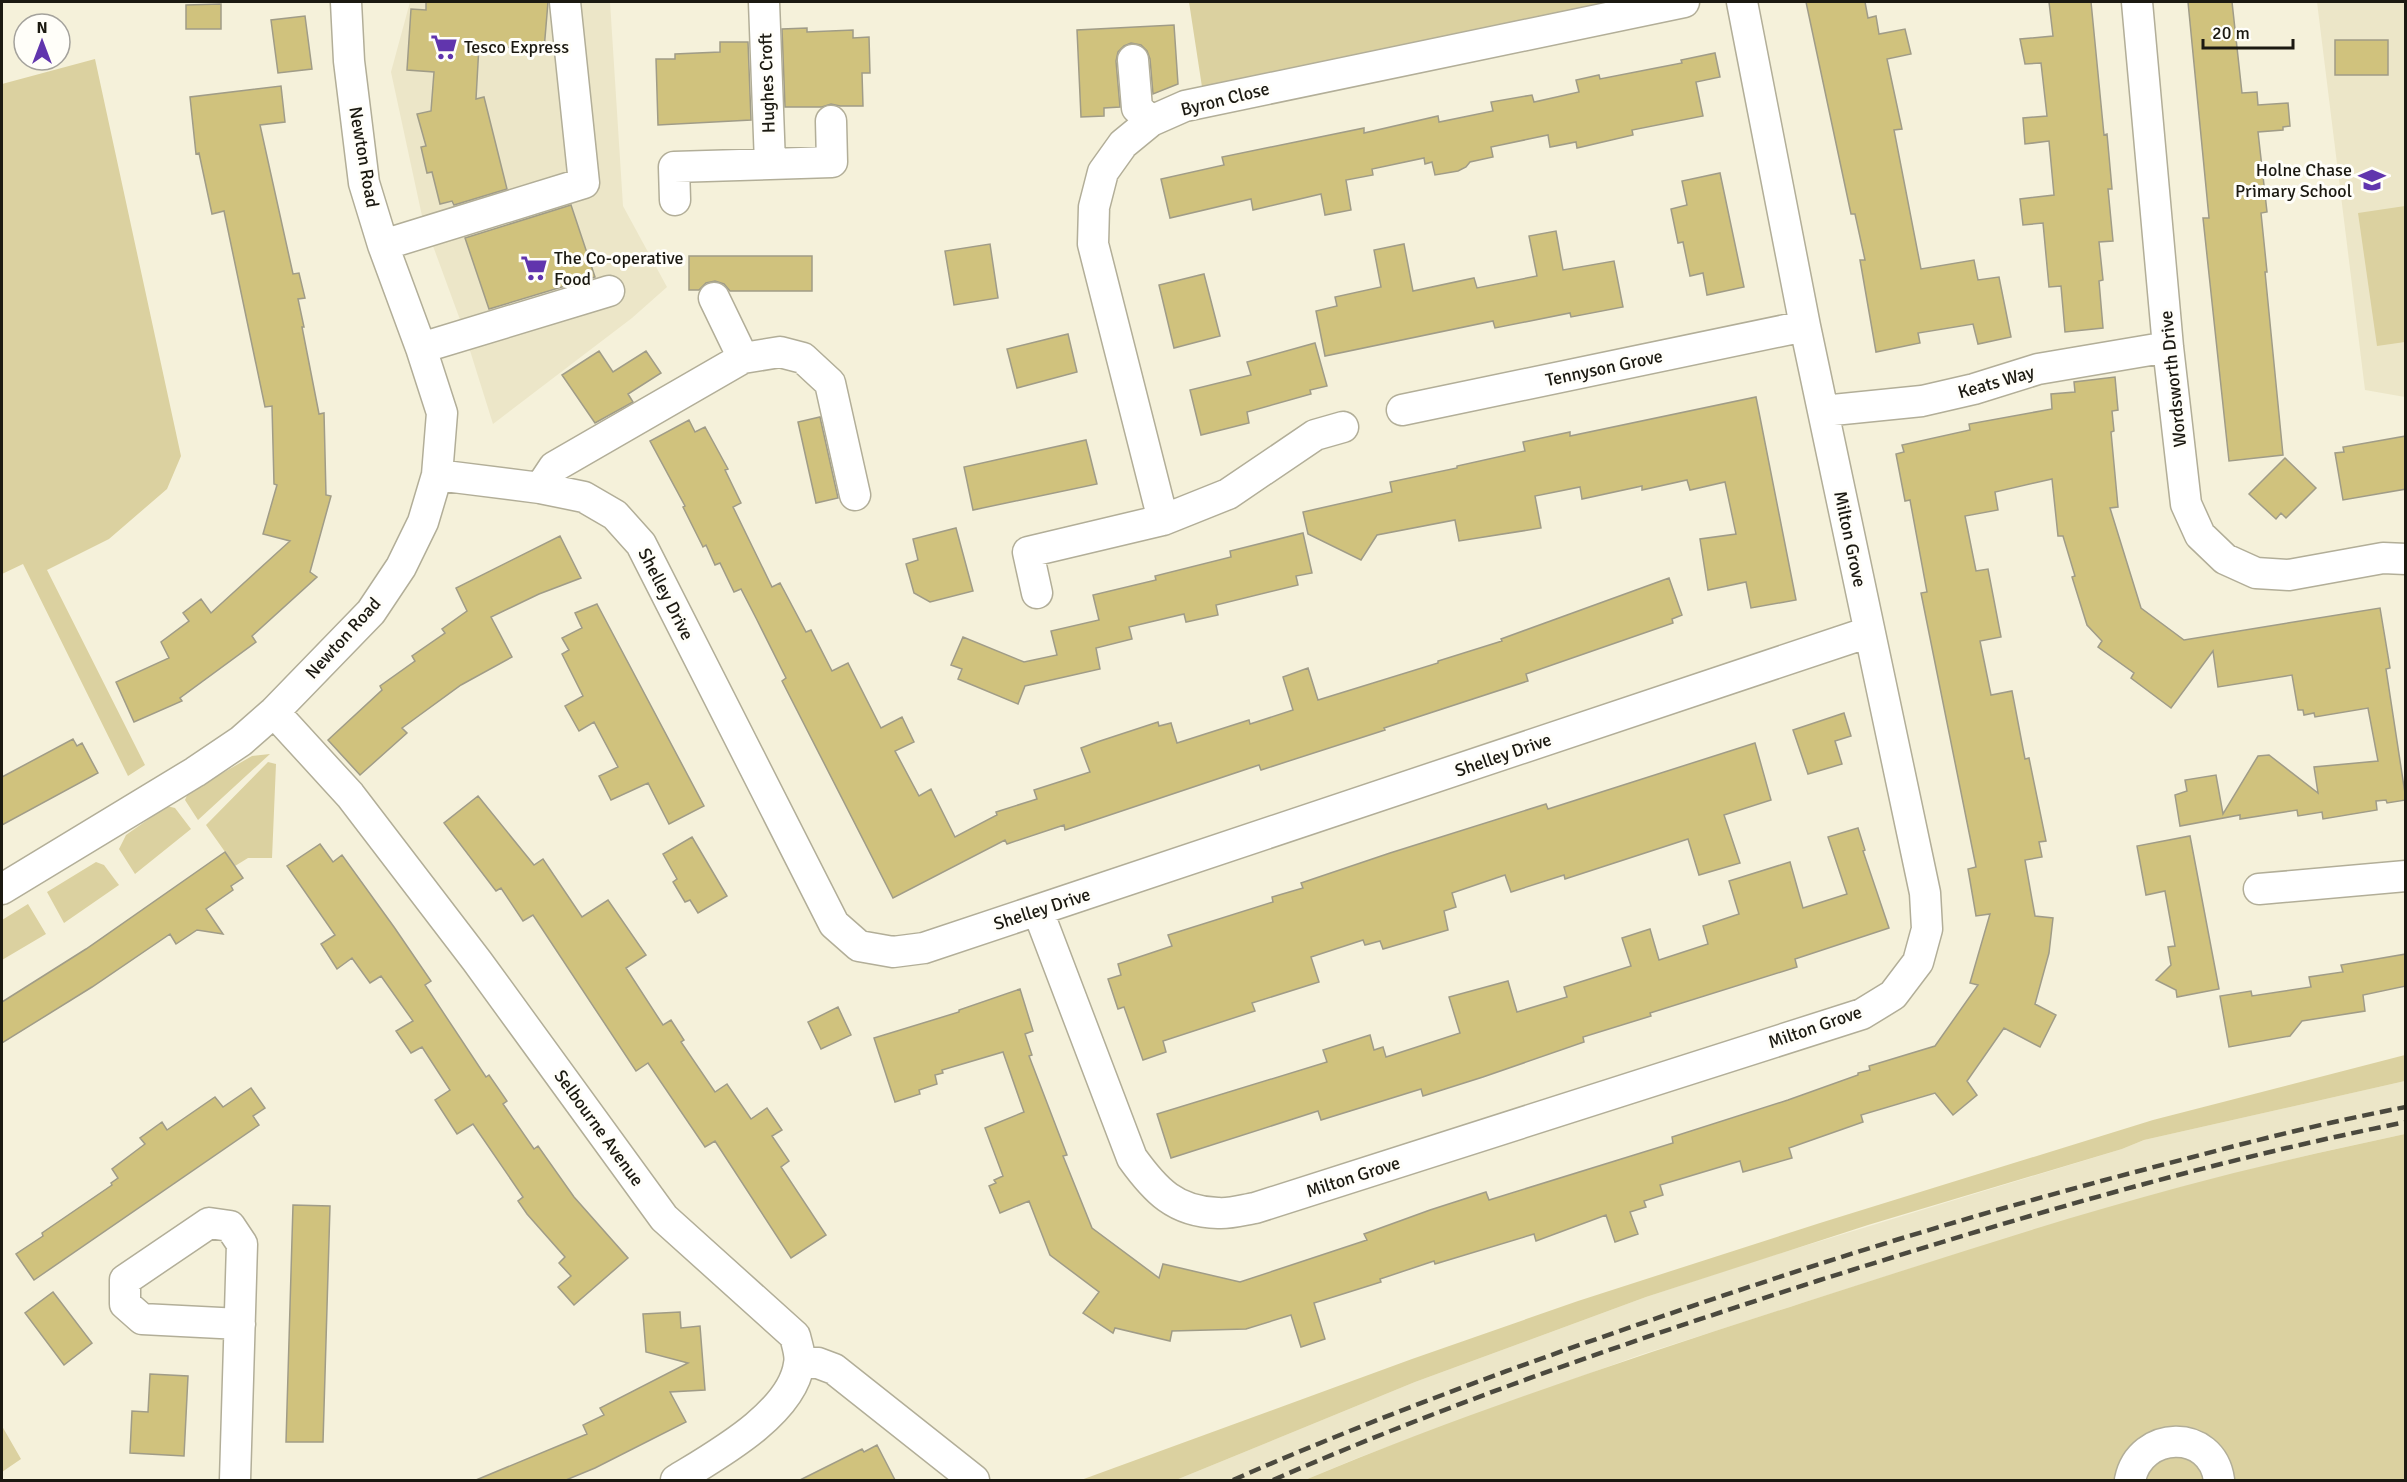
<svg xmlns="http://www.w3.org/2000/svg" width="2407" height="1482" font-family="Signika,sans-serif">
  <rect width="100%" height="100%" fill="#f5f1da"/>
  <path fill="#ece6c8" d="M410 2H610L623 206 667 287 632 318 493 424 462 325 422 216 391 72Z
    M2317 2H2405V397L2365 390Z
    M2405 1081V1134L2313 1154 2178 1188 1915 1267 1640 1355 1360 1457 1305 1480H1176L1415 1382 1646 1297 1758 1260 2122 1149 2144 1140Z"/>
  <path fill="#dbd1a0" d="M1189 2H1610L1202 87Z
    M95 59 181 456 167 489 109 539 47 570 145 765 128 776 23 564 2 574V84Z
    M2405 206V342L2377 346 2358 213Z
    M270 754 198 820 185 800 188 793 252 756Z
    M268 762 276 764 272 858H248L235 866 206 825Z
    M167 806 175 808 191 829 135 874 119 849 126 835Z
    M96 862 104 865 119 885 64 923 47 892Z
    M28 904 46 934 2 960V920Z
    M2405 1055V1081L2144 1140 2122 1149 1868 1225 1646 1297 1415 1382 1176 1480H1081L1412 1359 1578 1301 1820 1223 2153 1120Z
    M2405 1134V1480H1305C1467 1412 1635 1357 1802 1303 1927 1263 2053 1221 2180 1187 2254 1167 2330 1150 2405 1134Z
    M2 1426 21 1459 2 1472Z"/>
  <path fill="#d0c27d" stroke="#a09c87" stroke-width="1.5" d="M426 2H548L544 50 479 45 476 99 484 97 507 189 454 205 452 201 440 204 432 172 427 173 421 147 426 146 417 114 431 111 434 72 407 70 411 9 426 10Z
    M1806 2H1865L1868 18 1876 16 1879 34 1905 29 1911 54 1887 59 1902 129 1894 130 1921 269 1974 260 1978 280 1999 277 2011 337 1978 344 1973 324 1918 333 1920 343 1876 352 1860 260H1865L1855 214H1851Z
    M2049 2H2091L2104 135 2107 134 2112 189H2108L2113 241 2099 242 2103 280 2099 281 2103 328 2065 332 2061 286 2049 287 2043 223 2023 225 2020 199 2054 195 2049 141 2025 144 2023 118 2047 116 2041 63 2025 64 2020 39 2053 36Z
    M2188 2H2232L2242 93 2257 92 2258 105 2288 103 2290 126 2283 127V130L2258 132 2267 212 2261 213 2267 272H2265L2283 455 2229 461 2203 218H2209Z
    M221 4V29H186V5Z
    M305 16 312 69 278 73 271 20Z
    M1174 25 1178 84 1153 94 1150 59 1147 51 1141 45 1131 43 1124 46 1118 52 1116 61 1120 107 1104 108V116L1081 117 1077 30Z
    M807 28V32L853 30V38L869 37 870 73H862L863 106H840L831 104 822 107H785L782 29Z
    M2335 40H2388V75H2335Z
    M720 42H748L751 120 658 125 656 59H675V54L720 52Z
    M1715 53 1720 77 1696 82 1703 116 1632 130 1633 135 1577 148 1576 142 1550 147 1548 135 1491 147 1493 157 1470 162 1466 167 1458 171 1435 175 1432 162 1425 164 1424 158 1372 169 1373 175 1346 180 1351 210 1325 215 1321 194 1253 210 1251 199 1170 218 1161 179 1224 165 1222 157 1364 128V133L1438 116 1439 122 1493 111 1491 102 1532 95 1534 102 1579 92 1576 80 1599 75 1600 79 1656 68 1682 63 1681 60Z
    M281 86 285 122 260 125 293 274 299 273 305 298 298 299 304 327H302L319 414 324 413 326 495 331 496 310 572 317 577 252 636 256 642 180 698 182 701 134 722 116 682 169 658 161 642 189 621 183 613 201 599 211 613 290 541 263 534 277 485 274 484 272 406 265 407 224 211 212 214 199 153 196 154 190 97Z
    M1720 173 1744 287 1707 295 1703 273 1690 276 1683 242 1678 243 1671 209 1687 205 1682 181Z
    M571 205 595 277 489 309 465 238Z
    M1556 231 1563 270 1614 261 1623 307 1571 317 1570 313 1495 328 1493 321 1325 356 1316 311 1337 306 1335 297 1381 287 1374 250 1404 244 1413 291 1474 278 1477 288 1537 276 1529 236Z
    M990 244 998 298 954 305 945 251Z
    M689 256H812V291H730L724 284 715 281 706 283 699 290H689Z
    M1204 274 1220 336 1174 348 1159 285Z
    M1068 334 1077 372 1017 388 1007 349Z
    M1315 343 1327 386 1310 390 1311 394 1247 412 1249 423 1201 435 1190 390 1251 375 1247 362Z
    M599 351 613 372 646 351 661 373 628 394 633 402 595 423 562 375Z
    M2115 377 2118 410 2112 411 2114 431 2111 432 2118 507 2110 508 2141 608 2184 640 2380 608 2390 668 2386 669 2406 800 2387 803 2386 800 2376 801 2377 810 2323 819 2322 812 2298 816 2297 810 2240 819V815L2180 826 2175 795 2187 791 2185 780 2216 775 2223 814 2258 756 2269 755 2318 793 2314 767 2378 761 2368 708 2315 717 2314 713 2304 715 2303 710H2298L2292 675 2218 687 2213 651 2171 708 2131 678 2134 673 2098 647 2102 641 2087 625 2072 577 2075 576 2063 536H2058L2052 479 1995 492 1998 510 1965 516 1976 571 1988 569 2001 637 1980 641 1991 695 2012 691 2025 759 2029 758 2046 841 2039 842 2042 857 2025 860 2035 916 2053 918 2049 953 2035 1004 2056 1015 2040 1047 2004 1028 1967 1081 1977 1095 1953 1115 1935 1093 1861 1115 1863 1122 1789 1148 1792 1158 1743 1172 1740 1161 1660 1185 1663 1195 1644 1201 1646 1207 1630 1212 1638 1234 1615 1242 1606 1215 1536 1241 1534 1234 1435 1264 1434 1261 1380 1279 1381 1282 1314 1303 1325 1339 1301 1347 1291 1315 1246 1329 1172 1331 1170 1341 1115 1328 1113 1333 1083 1313 1099 1292 1050 1255 1029 1201 1000 1213 989 1186 996 1183 994 1180 1003 1176 985 1128 1024 1112 1003 1052 942 1070 943 1073 935 1075 937 1084 919 1090 920 1094 895 1102 874 1038 959 1012V1010L1020 989 1033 1031 1025 1034 1032 1055 1029 1056 1067 1155 1063 1156 1092 1228 1159 1278 1163 1264 1240 1282 1367 1240 1364 1234 1430 1210 1486 1192 1489 1200 1673 1143 1672 1137 1788 1100 1858 1075V1073L1870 1070 1869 1066 1935 1046 1978 985 1970 983 1990 914 1976 916 1968 869 1976 867 1921 593 1927 592 1910 500 1905 501 1896 454 1904 452 1902 445 1970 430 1969 424 2052 409 2051 394 2075 392 2074 382Z
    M1756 397 1796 600 1751 608 1746 582 1708 590 1700 539 1736 534 1725 482 1690 490 1687 480 1642 490V486L1582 499 1580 487 1535 496 1541 528 1459 541 1455 520 1377 535 1361 560 1308 534 1303 512 1392 492 1390 482 1457 468V466L1525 451 1523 442 1570 432V436Z
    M820 417 838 498 816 503 798 422Z
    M689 420 695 432 705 427 728 469 725 470 741 503 733 507 772 587 780 583 806 632 811 630 832 671 848 663 881 728 902 717 914 742 895 751 919 796 931 789 955 837 997 815 996 812 1037 799 1034 790 1090 772 1081 748 1097 742 1158 722 1159 726 1171 723 1177 743 1249 720 1250 724 1293 710 1283 677 1308 668 1318 700 1438 663V661L1502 641 1501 639 1669 578 1682 615 1672 619 1673 623 1526 674 1528 681 1384 728 1385 730 1261 770 1259 765 1065 830 1064 825 1007 844 1005 840 893 898 782 681 786 678 756 618 741 589 734 592 720 563 715 565 706 545 703 547 683 507 685 506 650 441Z
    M2406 436V489L2343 500 2335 453 2344 452 2343 447Z
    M1086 440 1097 484 973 510 964 467Z
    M2285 458 2316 488 2286 518 2281 513 2276 519 2249 494Z
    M956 528 973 591 930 602 914 593 906 564 918 560 913 539Z
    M1303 533 1312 573 1296 576 1298 585 1216 605 1218 615 1186 622 1184 614 1129 627 1132 639 1096 648 1100 669 1025 686 1018 704 958 679 962 669 951 665 963 637 1024 662 1057 655 1051 631 1099 620 1093 595 1156 580 1155 576 1231 557 1230 551Z
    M560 536 581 578 539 594 491 617 512 657 461 685 402 728 407 733 360 775 328 740 382 690 380 686 415 661 412 656 445 633 442 629 467 611 456 588Z
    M597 604 704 806 669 824 648 783 611 800 599 776 618 767 594 722 579 731 565 706 583 696 562 654 569 650 562 638 582 628 575 613Z
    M1844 713 1851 736 1835 741 1842 764 1808 774 1793 730Z
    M73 739 77 746 82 743 98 773 2 825V777Z
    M1755 743 1771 800 1724 815 1740 863 1699 875 1688 839 1565 879 1564 875 1511 892 1505 875 1452 893 1456 907 1444 911 1448 930 1383 949 1380 941 1365 945 1363 940 1311 957 1319 982 1252 1003 1255 1011 1163 1041 1166 1052 1143 1060 1124 1007 1118 1009 1108 979 1121 975 1118 964 1172 946 1168 935 1273 902 1272 897 1303 888 1301 883 1390 853 1546 804 1548 809Z
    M478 796 534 865 543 859 582 917 608 900 646 955 626 968 663 1025 671 1020 684 1040 681 1042 715 1092 727 1084 751 1119 767 1108 782 1130 772 1136 789 1161 781 1167 826 1235 791 1258 715 1141 705 1147 648 1063 636 1071 533 915 523 921 501 888 496 891 444 823Z
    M1858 828 1865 850 1863 851 1889 928 1795 959 1797 967 1650 1013 1651 1016 1583 1037 1584 1042 1483 1077 1423 1096 1421 1089 1321 1120 1318 1111 1171 1158 1157 1114 1327 1062 1323 1050 1370 1035 1374 1050 1383 1047 1386 1057 1460 1033 1449 997 1508 981 1517 1012 1567 997 1564 987 1631 966 1622 938 1650 929 1659 960 1708 944 1703 926 1739 914 1729 881 1790 862 1803 908 1847 894 1828 837Z
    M2190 836 2219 989 2177 997 2176 990 2156 980 2171 965 2168 947 2175 946 2165 891 2146 895 2137 846Z
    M692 837 727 896 698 913 690 900 685 902 673 882 677 879 663 854Z
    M320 844 333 862 342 855 394 927 431 981 425 985 486 1077 489 1075 507 1101 503 1104 534 1149 538 1146 574 1197 628 1258 574 1305 558 1287 571 1276 559 1263 565 1257 527 1214 518 1201 523 1197 473 1124 457 1134 435 1100 450 1090 422 1047 411 1053 396 1031 413 1021 381 976 370 983 352 958 337 969 321 944 335 935 287 866Z
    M225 852 243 878 231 886 233 890 206 909 223 934 197 930 176 944 170 934 92 987 2 1043V1002L86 949Z
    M2406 954V986L2363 995 2365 1011 2302 1021 2290 1036 2229 1047 2220 996 2251 991 2252 996 2311 987 2309 977 2343 972 2341 965Z
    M838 1007 851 1035 821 1049 808 1022Z
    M251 1088 265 1108 253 1116 259 1125 34 1280 16 1254 43 1236 42 1233 112 1185 111 1183 118 1178 112 1169 145 1144 140 1138 162 1122 167 1130 215 1097 223 1107Z
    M293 1205 330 1206 323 1442H286Z
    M53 1292 92 1343 64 1365 25 1313Z
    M680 1312 681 1328 700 1326 705 1390 670 1392 686 1422 595 1468 566 1480H476L587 1434 583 1425 604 1415 600 1408 688 1363 646 1352 643 1314Z
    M150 1374 188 1376 184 1456 130 1453 132 1411 148 1412Z
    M877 1445 895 1480H800L862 1449 864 1452Z"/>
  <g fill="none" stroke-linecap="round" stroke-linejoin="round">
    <defs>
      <path id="minor" d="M764 2 770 164
        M2137 2 2168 347 2186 504 2200 535 2225 559 2256 573 2289 575 2383 558 2406 559
        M1133 60 1137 108 1151 121
        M675 200 674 167 832 162 831 121
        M383 245 584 183 565 2
        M714 298 743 358
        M421 348 609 291
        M1402 410 1805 326
        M1823 411 1922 401 1974 389 2038 369 2168 347
        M437 475 540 488 584 497 615 515 641 544 834 924 859 946 893 952 924 948 1869 632
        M540 488 554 467 743 358 780 352 803 358 830 383 855 495
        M1163 520 1093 244 1094 207 1103 172 1123 144 1151 121 1185 106 1684 2
        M1037 593 1028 552 1163 520 1228 494 1315 435 1343 427
        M274 712 350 795 477 961 664 1218 795 1336C797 1345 801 1355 799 1364 792 1414 715 1456 676 1480
        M2 889 195 772 241 741 274 712 371 612 401 567 423 522 437 475 442 413 421 348 383 245 364 183 349 61 346 2
        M2259 889 2406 876
        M1038 911 1132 1158C1155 1190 1175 1212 1218 1213 1230 1214 1243 1210 1255 1208L1862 1014 1893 995 1918 962 1927 929 1925 893 1805 326 1742 2
        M800 1362 818 1363 834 1369 974 1480
        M235 1480 242 1244 230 1226 209 1223 125 1280V1304L142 1319 240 1324
        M2130 1480C2140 1430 2212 1428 2219 1480"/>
    </defs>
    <use href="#minor" stroke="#b2ae98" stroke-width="33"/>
    <use href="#minor" stroke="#fff" stroke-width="30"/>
    <path stroke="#4b493e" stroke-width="4.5" stroke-dasharray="12 6" stroke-linecap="butt" d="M1233 1480C1397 1408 1567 1348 1737 1291 1886 1241 2036 1197 2189 1158 2260 1139 2333 1121 2406 1107
      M1273 1480C1449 1403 1633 1340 1817 1281 2010 1220 2206 1162 2406 1122"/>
  </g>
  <defs>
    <symbol id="supermarket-bare" viewBox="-9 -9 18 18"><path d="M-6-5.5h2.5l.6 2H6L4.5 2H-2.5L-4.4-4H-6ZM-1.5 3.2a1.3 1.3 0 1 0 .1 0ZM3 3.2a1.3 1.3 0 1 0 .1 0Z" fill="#6135ad" stroke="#fffef9" stroke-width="2.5" paint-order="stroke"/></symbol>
    <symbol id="school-bare" viewBox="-9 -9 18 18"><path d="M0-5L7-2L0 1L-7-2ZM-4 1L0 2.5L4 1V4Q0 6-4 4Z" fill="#6135ad" stroke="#fffef9" stroke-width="2.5" paint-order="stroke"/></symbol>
  </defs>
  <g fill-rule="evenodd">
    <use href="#supermarket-bare" x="425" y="28" width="38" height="38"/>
    <use href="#school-bare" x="2353" y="161" width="38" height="38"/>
    <use href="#supermarket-bare" x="515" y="249" width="38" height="38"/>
  </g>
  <g text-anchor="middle" stroke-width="6" stroke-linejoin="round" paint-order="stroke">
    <g font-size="18" fill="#1b1911" stroke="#fffef9" text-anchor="start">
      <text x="464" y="53">Tesco Express</text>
      <text x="2352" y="176" text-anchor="end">Holne Chase<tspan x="2352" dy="21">Primary School</tspan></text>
      <text x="554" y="264">The Co-operative<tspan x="554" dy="21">Food</tspan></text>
    </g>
    <g font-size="18" fill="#1b1911" stroke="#fffef9">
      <text transform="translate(767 83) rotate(-92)" y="6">Hughes Croft</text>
      <text transform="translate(1225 99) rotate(-14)" y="6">Byron Close</text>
      <text transform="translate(364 157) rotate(80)" y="6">Newton Road</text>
      <text transform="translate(1604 368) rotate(-12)" y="6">Tennyson Grove</text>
      <text transform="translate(2173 379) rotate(-96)" y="6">Wordsworth Drive</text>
      <text transform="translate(1996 382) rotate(-16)" y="6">Keats Way</text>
      <text transform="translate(1850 539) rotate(78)" y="6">Milton Grove</text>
      <text transform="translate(666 594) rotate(63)" y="6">Shelley Drive</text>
      <text transform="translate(343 638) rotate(-48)" y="6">Newton Road</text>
      <text transform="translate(1503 755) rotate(-19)" y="6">Shelley Drive</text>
      <text transform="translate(1042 909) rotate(-18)" y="6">Shelley Drive</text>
      <text transform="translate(1815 1027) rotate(-19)" y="6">Milton Grove</text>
      <text transform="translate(599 1128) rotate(54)" y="6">Selbourne Avenue</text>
      <text transform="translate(1353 1177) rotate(-18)" y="6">Milton Grove</text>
    </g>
  </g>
  <rect width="2407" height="1482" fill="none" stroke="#1b1911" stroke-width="6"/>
  <g transform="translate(42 42)"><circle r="28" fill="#fffef9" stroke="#a4a29c" stroke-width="1.5"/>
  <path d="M0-4.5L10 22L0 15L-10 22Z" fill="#6135ad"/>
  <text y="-9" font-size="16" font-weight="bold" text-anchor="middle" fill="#1b1911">N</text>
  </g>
  <path d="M2203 39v9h90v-9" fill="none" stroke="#1b1911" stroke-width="3"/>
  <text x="2212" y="39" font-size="18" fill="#1b1911" stroke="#fffef9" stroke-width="4.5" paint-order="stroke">20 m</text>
</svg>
